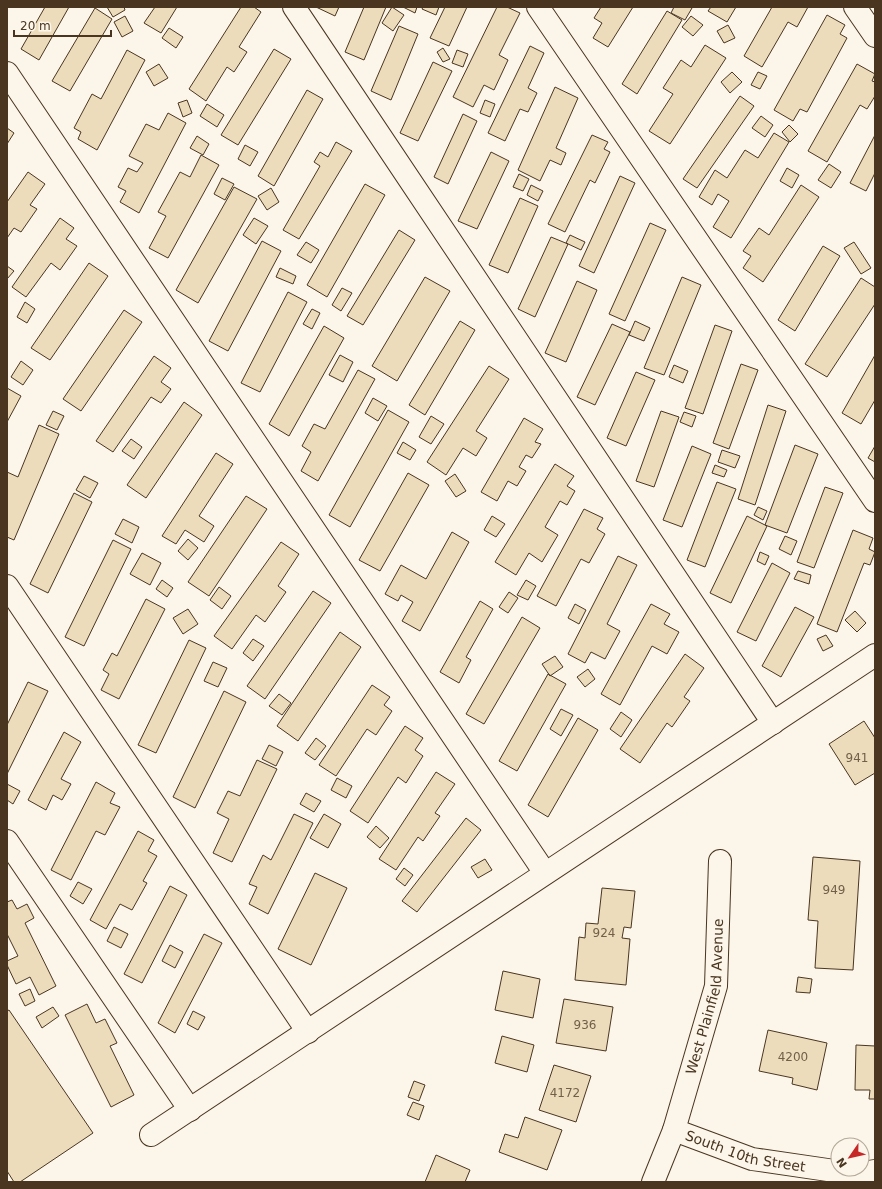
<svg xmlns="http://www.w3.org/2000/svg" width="882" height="1189" font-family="'DejaVu Sans',sans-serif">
  <rect width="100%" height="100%" fill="#fbf6e9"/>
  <path fill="#ecdcbc" stroke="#4a3520" d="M45 7H69L39 60 21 49Z
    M107 7H124L125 10 113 17Z
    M155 7H177L161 33 144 23Z
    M241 7H254L261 12 239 47 247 52 234 72 227 67 206 101 189 89Z
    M316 7H339L335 16Z
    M364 7H386L364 60 345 52Z
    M392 7 404 15 393 31 382 23Z
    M403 7H417L415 13Z
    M423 7H439L436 15 422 9Z
    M445 7H467L449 46 430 38Z
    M497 7H507L520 13 499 55 508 60 494 90 484 85 473 107 453 97Z
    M601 7H633L608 47 593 38 602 23 594 18Z
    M674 7H690L692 8 685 20 671 13Z
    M711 7H736L727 22 708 11Z
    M772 7H808L797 27 788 22 762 67 744 56Z
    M95 8 112 19 70 91 52 81Z
    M667 11 682 20 637 94 622 84Z
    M827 15 845 25 840 34 847 38 807 112 800 109 793 121 774 110Z
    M125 16 133 31 122 37 114 22Z
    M691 16 703 25 693 36 682 27Z
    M728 25 735 38 724 43 717 31Z
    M399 26 418 34 391 100 371 91Z
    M169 28 183 37 176 48 162 38Z
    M705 45 726 58 670 144 649 131 673 94 663 88 681 60 691 67Z
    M530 46 544 53 528 88 537 93 528 112 520 109 505 141 488 133Z
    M443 48 450 59 443 62 437 52Z
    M274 49 291 59 238 145 221 135Z
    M127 50 145 60 97 150 78 139 81 132 74 128 92 94 101 99Z
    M457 50 468 54 463 67 452 63Z
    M433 62 452 71 418 141 400 133Z
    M159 64 168 78 154 86 146 72Z
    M857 64 875 74 872 81 875 82V96L867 109 860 105 827 162 808 151Z
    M732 72 742 82 730 93 721 82Z
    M758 72 767 76 760 89 751 85Z
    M555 87 578 98 556 148 566 153 561 165 550 160 540 181 518 170Z
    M307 90 323 99 274 186 258 176Z
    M740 96 754 106 697 188 683 179Z
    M187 100 192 113 183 117 178 103Z
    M485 100 495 104 490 117 480 113Z
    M207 104 224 115 217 127 200 116Z
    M168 113 186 123 139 213 120 202 126 191 118 187 128 168 137 172 143 163 129 156 146 124 159 130Z
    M463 114 477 121 448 184 434 177Z
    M761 116 773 125 765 137 752 128Z
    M789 125 798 134 790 142 782 132Z
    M7 128 14 133 7 144Z
    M774 133 789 142 731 238 713 227 729 201 718 194 712 205 699 197 715 170 727 178 745 150 758 158Z
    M592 135 608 142 604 149 610 152 595 183 590 180 565 232 548 224Z
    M875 135V173L866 191 850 183Z
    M197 136 209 144 203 155 190 148Z
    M336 142 352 151 299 239 283 230 320 166 314 162 320 152 328 157Z
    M245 145 258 152 250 166 238 159Z
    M491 152 509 161 477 229 458 221Z
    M201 155 219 165 168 258 149 248 166 216 158 212 180 172 190 177Z
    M829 164 841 172 831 188 818 180Z
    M787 168 799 175 792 188 780 181Z
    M28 172 45 184 30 205 37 209 21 232 14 228 7 238V202Z
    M519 174 529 179 523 191 513 187Z
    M620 176 635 183 594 273 579 266Z
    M222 178 234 184 225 200 214 194Z
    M365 184 385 195 327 297 307 285Z
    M531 185 543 191 538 201 527 195Z
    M801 185 819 197 763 282 743 268 751 256 743 251 759 228 769 235Z
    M234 187 257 199 198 303 176 290Z
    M271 188 279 202 267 210 258 196Z
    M520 198 538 206 508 273 489 265Z
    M60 218 74 228 66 239 77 246 60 270 51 263 26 297 12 287Z
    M254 218 268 226 256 244 243 235Z
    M650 223 666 230 625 321 609 314Z
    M399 230 415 240 363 325 347 316Z
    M570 235 585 242 581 250 566 243Z
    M551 237 568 244 535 317 518 309Z
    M262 241 281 251 228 351 209 341Z
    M306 242 319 250 311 263 297 255Z
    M854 242 871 268 861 274 844 248Z
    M823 246 840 256 795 331 778 320Z
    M89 263 108 276 50 360 31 348Z
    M7 266 14 271 7 279Z
    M280 268 296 276 293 284 276 277Z
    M425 277 450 291 397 381 372 366Z
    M682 277 701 285 664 375 644 368Z
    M861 278 875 287V304L827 377 805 364Z
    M577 281 597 290 566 362 545 353Z
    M342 288 352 293 341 311 332 305Z
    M288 292 307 302 260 392 241 383Z
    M25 302 35 309 27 323 17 317Z
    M312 309 320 313 312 329 303 324Z
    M124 310 142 322 81 411 63 399Z
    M460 321 475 330 425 415 409 405Z
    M635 321 650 328 644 341 629 335Z
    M612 324 630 332 595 405 577 397Z
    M715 325 732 331 703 414 685 408Z
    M324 326 344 338 289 436 269 424Z
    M340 355 353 362 343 382 329 375Z
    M875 355V400L861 424 842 413Z
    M154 356 171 368 161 382 171 389 161 403 151 397 113 452 96 441Z
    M21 361 33 370 23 385 11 377Z
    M741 364 758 370 729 449 713 443Z
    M674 365 688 371 683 383 669 377Z
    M489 366 509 379 476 431 487 438 476 456 463 448 446 475 427 462Z
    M358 370 375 379 318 481 301 471 311 452 302 446 314 424 325 429Z
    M636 372 655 380 626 446 607 438Z
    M7 388 21 396 7 422Z
    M373 398 387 406 378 421 365 413Z
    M184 402 202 415 146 498 127 485Z
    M768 405 786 411 755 505 738 499Z
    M388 410 409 422 350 527 329 515Z
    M53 411 64 416 57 430 46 425Z
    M661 411 679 417 654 487 636 481Z
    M684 412 696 416 692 427 680 422Z
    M431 416 444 424 431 444 419 437Z
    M524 418 543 429 535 442 541 444 532 458 526 455 519 467 526 471 517 486 508 481 497 501 481 492Z
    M39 425 59 434 14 540 7 537V472L18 477Z
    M131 439 142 447 134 459 122 451Z
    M403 442 416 450 410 460 397 453Z
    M795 445 818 454 787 533 765 525Z
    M692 446 711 454 682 527 663 520Z
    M875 446V462L868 458Z
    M722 450 740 456 735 468 718 462Z
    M216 453 233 464 199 516 214 526 204 542 185 530 176 544 162 536Z
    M555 464 574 476 567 486 575 491 567 505 560 501 545 527 558 535 542 562 529 553 516 575 495 562Z
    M715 465 727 470 724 477 712 473Z
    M408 473 429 485 380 571 359 560Z
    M455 474 466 491 456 497 445 481Z
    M84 476 98 483 90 498 76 490Z
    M717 482 736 489 705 567 687 560Z
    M825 487 843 493 814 568 797 562Z
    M74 493 92 502 48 593 30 584Z
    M246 496 267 509 209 596 188 582Z
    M758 507 767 511 763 520 754 515Z
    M584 509 603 518 597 529 605 534 589 563 581 559 556 606 537 596Z
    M492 516 505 524 496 537 484 530Z
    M747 516 767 526 731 603 710 593Z
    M123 519 139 527 132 543 115 534Z
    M853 530 873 538 869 549 875 552 870 565 864 563 837 632 817 624Z
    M452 532 469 542 420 631 402 621 413 602 401 595 398 601 385 594 401 565 426 579Z
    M785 536 797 541 791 555 779 549Z
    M188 539 198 548 188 560 178 551Z
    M113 540 131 549 84 646 65 637Z
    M281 542 299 554 278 586 286 592 265 622 256 615 232 649 214 636Z
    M760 552 769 556 765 565 757 561Z
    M142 553 161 563 150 585 130 574Z
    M618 556 637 565 607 624 620 631 605 659 591 652 585 663 568 654Z
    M772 563 790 573 756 641 737 632Z
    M798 571 811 575 809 584 794 579Z
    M162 580 173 588 167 597 156 589Z
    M526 580 536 586 528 600 517 595Z
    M219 587 231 596 222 609 210 600Z
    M313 591 331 603 265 699 247 686Z
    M509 592 518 598 508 613 499 607Z
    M146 599 165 609 119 699 101 690 109 674 103 670 112 653 117 656Z
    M480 601 493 609 466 657 471 660 459 683 440 672Z
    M575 604 586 610 579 624 568 618Z
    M651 604 670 614 664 624 679 632 667 654 652 646 620 705 601 694Z
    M795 607 814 617 781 677 762 666Z
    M188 609 198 624 183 634 173 618Z
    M855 611 866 623 857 632 845 620Z
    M522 617 540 628 484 724 466 714Z
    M340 632 361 647 298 741 277 726Z
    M826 635 833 646 823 651 817 639Z
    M253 639 264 646 253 661 243 653Z
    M189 640 206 648 156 753 138 745Z
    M685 654 704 668 684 697 690 701 672 727 667 723 640 763 620 749Z
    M555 656 563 667 550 676 542 664Z
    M213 662 227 668 218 687 204 681Z
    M588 669 595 679 585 687 577 677Z
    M548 674 566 684 517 771 499 761Z
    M28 682 48 691 7 774V725Z
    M372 685 390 697 384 705 392 711 376 735 367 729 336 776 319 765Z
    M224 691 246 702 195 808 173 797Z
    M279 694 291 703 282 715 269 706Z
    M561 709 573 715 561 736 550 729Z
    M621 712 632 720 621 737 610 729Z
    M578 718 598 730 548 817 528 805Z
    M864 721 875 738V773L855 785 829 744Z
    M405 726 423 738 415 750 423 756 406 783 398 777 368 823 350 811Z
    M64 732 81 742 61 779 71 784 62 800 53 795 46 810 28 800Z
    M316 738 326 746 315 760 305 753Z
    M269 745 283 752 276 766 262 759Z
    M257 760 277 769 232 862 213 853 229 819 217 813 228 791 240 796Z
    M436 772 455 784 435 813 440 816 423 841 418 837 396 870 379 859Z
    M337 778 352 786 346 798 331 790Z
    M96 782 115 793 110 803 120 807 105 835 96 831 71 880 51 870Z
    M7 784 20 791 13 804 7 800Z
    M306 793 321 801 314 812 300 804Z
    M294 814 313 823 268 914 249 904 257 887 249 884 263 855 271 860Z
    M324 814 341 824 328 848 310 838Z
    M466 818 481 830 417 912 402 901Z
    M376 826 389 838 380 848 367 837Z
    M138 831 154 840 148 851 157 856 143 881 147 883 132 910 120 904 106 929 90 920Z
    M813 857 860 861 853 970 815 968 818 921 808 920Z
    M485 859 492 870 478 878 471 867Z
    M404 868 413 875 405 886 396 879Z
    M315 873 347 888 311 965 278 949Z
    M78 882 92 889 83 904 70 896Z
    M170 886 187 895 142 983 124 974Z
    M602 888 635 891 631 928 624 927 622 938 630 939 626 985 575 980 579 937 585 938 586 923 598 924Z
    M12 900 17 909 27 904 34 918 25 923 56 986 39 995 30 977 16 984 7 965V961L18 956 7 934V902Z
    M114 927 128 934 121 948 107 941Z
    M204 934 222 943 175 1033 158 1023Z
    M170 945 183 952 175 968 162 961Z
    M503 971 540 979 533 1018 495 1010Z
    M798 977 812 979 810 993 796 992Z
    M30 989 35 1001 25 1006 19 994Z
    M564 999 613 1007 606 1051 556 1043Z
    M87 1004 96 1023 105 1019 117 1043 110 1046 134 1095 111 1107 65 1015Z
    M53 1007 59 1016 42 1028 36 1017Z
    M9 1010 93 1133 20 1182H14L7 1171V1011Z
    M193 1011 205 1017 198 1030 187 1024Z
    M768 1030 827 1043 817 1090 792 1084 793 1078 759 1071Z
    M502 1036 534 1045 527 1072 495 1063Z
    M856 1045 875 1046V1099H869L870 1090H855Z
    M554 1065 591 1076 576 1122 539 1110Z
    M414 1081 425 1085 419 1101 408 1097Z
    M413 1102 424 1106 419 1120 407 1115Z
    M525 1117 562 1130 547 1170 499 1152 505 1134 518 1138Z
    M436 1155 470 1170 465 1182H425Z"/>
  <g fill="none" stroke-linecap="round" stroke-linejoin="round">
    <defs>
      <g id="minor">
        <path d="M294 7 773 723"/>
        <path d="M538 7 875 501"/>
        <path d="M855 7 875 36"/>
        <path d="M7 73 545 873"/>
        <path d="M7 586 308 1032"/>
        <path d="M7 841 190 1110"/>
        <path id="s1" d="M674 1130 752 1159 855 1174 875 1171"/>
        <path d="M151 1135 875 655"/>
        <path id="s2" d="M653 1182 674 1130 716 986 720 861"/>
      </g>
    </defs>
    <use href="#minor" stroke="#4a3520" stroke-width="24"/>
    <use href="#minor" stroke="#fbf6e9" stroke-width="22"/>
  </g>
  <g text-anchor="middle" stroke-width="3" stroke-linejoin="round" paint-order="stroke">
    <g font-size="12" fill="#725f47">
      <text x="857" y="762">941</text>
      <text x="834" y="894">949</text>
      <text x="604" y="937">924</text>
      <text x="585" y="1029">936</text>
      <text x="793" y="1061">4200</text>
      <text x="565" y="1097">4172</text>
    </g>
    <g font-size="14" fill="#4a3520" stroke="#fbf6e9">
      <text dy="5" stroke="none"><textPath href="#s2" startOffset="194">West Plainfield Avenue</textPath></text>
      <text dy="5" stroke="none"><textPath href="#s1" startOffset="75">South 10th Street</textPath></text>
    </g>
  </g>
  <rect width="882" height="1189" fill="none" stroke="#4a3520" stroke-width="16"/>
  <g transform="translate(850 1157) rotate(236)"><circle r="19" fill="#fbf6e9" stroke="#b4a999"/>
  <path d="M0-3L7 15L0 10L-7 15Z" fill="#c62828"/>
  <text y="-6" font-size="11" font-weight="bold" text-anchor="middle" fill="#4a3520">N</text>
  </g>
  <path d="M14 30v6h97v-6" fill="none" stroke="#4a3520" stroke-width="2"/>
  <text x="20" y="30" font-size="12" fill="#4a3520" stroke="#fbf6e9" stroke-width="3" paint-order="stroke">20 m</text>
</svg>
